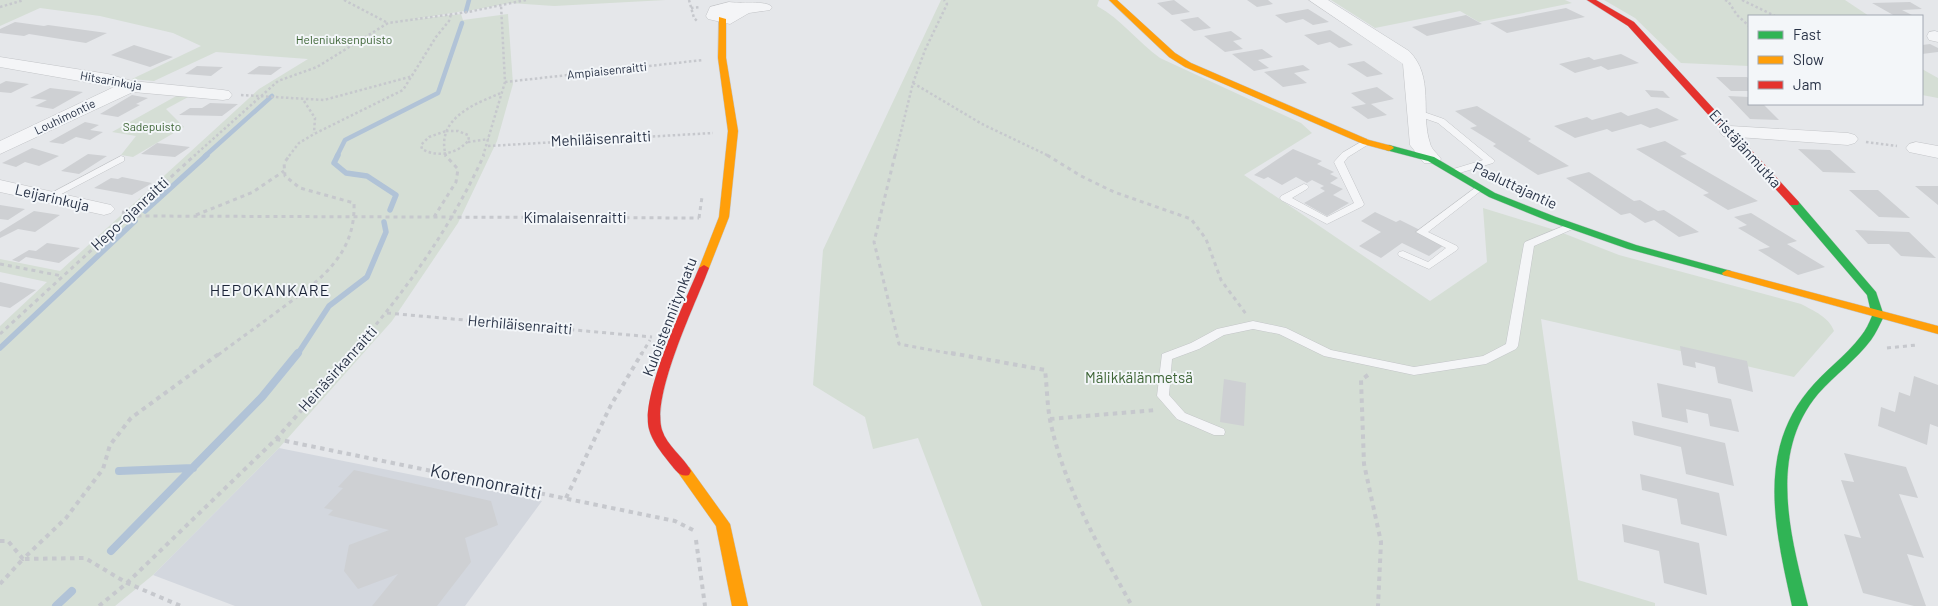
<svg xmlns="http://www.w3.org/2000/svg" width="1938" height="606" font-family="Barlow,sans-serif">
  <rect width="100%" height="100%" fill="#e5e7ea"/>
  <path fill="#d3d7de" d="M279 448 542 501 465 606H235L153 575Z"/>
  <path fill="#d5ded5" d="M0 0H468L464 11 409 20 461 14 463 20 508 14 513 84 497 141 458 223 392 321 279 448 153 575 115 606H0V326L47 282 0 272V259L60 271 259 89 308 59 216 52 154 81 132 79 201 46 173 33 100 16 40 8 0 26Z
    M470 0H666L554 6 510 3 467 11Z
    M941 0H1099L1097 6C1121 19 1138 42 1160 58L1301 123 1312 133 1244 175 1430 301 1487 262 1483 208 1555 230 1619 255 1801 304C1814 311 1829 317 1834 331L1794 377 1541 319 1578 580 1655 603V606H982L918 438 873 449 865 417 813 385 823 250Z
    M1331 0H1565L1572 3 1479 22 1460 11 1375 28Z
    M1604 0H1845L1869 16H1749V66L1681 63 1635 18Z
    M1922 69 1938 78V98L1922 95Z
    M178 95 190 96 166 109 184 127 133 157 121 155 136 136 112 132Z"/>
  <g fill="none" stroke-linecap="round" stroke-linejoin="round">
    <path stroke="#b1c3d7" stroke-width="4.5" d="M466 11 469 0
      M205 156 272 96
      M337 156 345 140 438 93 462 23"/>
    <path stroke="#b1c3d7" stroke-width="5.5" d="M338 155 334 163 346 173 367 176 396 195 390 210
      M145 211 207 155
      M0 348 135 221
      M297 355 329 306 367 277 386 232 384 222"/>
    <path stroke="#b1c3d7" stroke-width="8" d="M119 471 193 468
      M111 551 262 397 298 353
      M56 606 72 591"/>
  </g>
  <path fill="#ced0d3" d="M1174 0 1190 12 1172 15 1157 3Z
    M1247 0H1268L1273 4 1257 7Z
    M1910 2 1922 9 1902 10 1914 16H1895L1872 3Z
    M1566 8 1585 17 1507 33 1490 23Z
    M1308 9 1329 22 1313 25 1303 19 1286 23 1275 15Z
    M1466 15 1482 24 1427 36 1412 27Z
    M1198 17 1211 28 1194 31 1180 20Z
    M15 22 44 26 48 25 107 33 86 43 29 34 24 36 0 33V29Z
    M1330 30 1353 45 1339 48 1330 42 1318 45 1304 35Z
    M1231 31 1242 39 1233 41 1243 49 1225 52 1204 36Z
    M1930 44 1938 48V52L1922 54V45Z
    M134 45 173 57 150 67 111 55Z
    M1262 49 1273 57 1258 60 1269 68 1254 71 1232 54Z
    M1621 54 1639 63 1608 70 1601 66 1575 73 1559 64 1589 57 1594 60Z
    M1364 61 1383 74 1367 77 1347 64Z
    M1303 65 1310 70 1294 73 1307 83 1283 87 1264 72Z
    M197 66 223 67 211 76 185 74Z
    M259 66 282 67 271 75 247 74Z
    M1716 77H1747L1749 79V91H1731Z
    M6 81 29 84 11 93 0 92V84Z
    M1377 87 1394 99 1371 104 1387 115 1368 119 1351 107 1366 104 1351 93Z
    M50 88 83 92 53 109 35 106 47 100 30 98Z
    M1645 90 1663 91 1670 98 1651 97Z
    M132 95 148 98 136 104 140 105 118 117 100 114Z
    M1728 96 1749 97V104H1763L1779 120 1750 119Z
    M210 103 238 104 222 116 179 115 190 108H202Z
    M1477 106 1531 139 1528 141 1569 166 1538 175 1493 146 1496 144 1470 128 1477 126 1455 111Z
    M1657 108 1679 120 1650 128 1641 124 1612 132 1607 129 1575 138 1554 126 1587 117 1592 120 1621 112 1628 116Z
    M85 122 99 125 90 130 103 132 90 140 76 137 63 144 49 142Z
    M1665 141 1687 154 1680 156 1758 201 1728 210 1703 195 1709 193 1636 149Z
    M157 143 190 147 175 157 141 154Z
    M32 148 59 156 39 166 25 162 16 167 2 163Z
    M1293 149 1322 161 1317 164 1334 172 1330 174 1338 178 1330 183 1343 189 1333 195 1349 203 1327 216 1304 203 1325 191 1320 188 1324 186 1312 180 1307 183 1296 177 1282 185 1268 177 1264 179 1254 175Z
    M1798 149 1830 150 1856 173 1823 172Z
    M88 154 107 156 79 174 61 171Z
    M1589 172 1634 201 1640 200 1658 211 1664 210 1699 232 1679 237 1654 220 1645 223 1630 213 1621 215 1566 178Z
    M122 177 152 183 132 195 94 188 111 178 118 179Z
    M1915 186H1938V205Z
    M1849 190H1878L1910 218 1879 217Z
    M0 205 25 209 8 220 0 219Z
    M34 211 60 215 35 232 18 229 0 238V232Z
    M1375 212 1396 222 1400 220 1420 230 1444 245 1429 256 1402 243 1381 258 1359 246 1381 232 1361 221Z
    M1751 213 1797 241 1787 244 1825 267 1798 275 1758 250 1770 247 1738 228 1747 225 1734 217Z
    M1855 230 1909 232 1936 258 1901 256 1889 244H1868Z
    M47 243 80 248 59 263 26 257 19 262 12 260 29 250 36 251Z
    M0 282 36 290 10 308 0 306Z
    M1680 346 1747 361 1753 392 1718 383 1715 367 1695 362 1696 368 1683 365Z
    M1914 376 1938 385V427L1930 424 1927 445 1878 426 1881 407 1895 412 1899 392 1910 396Z
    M1224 379 1246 383 1244 426 1220 422Z
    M1657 383 1731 399 1739 432 1710 426 1708 414 1686 409 1688 423 1662 417Z
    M1632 421 1725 443 1734 486 1686 474 1681 447 1634 435Z
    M1844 453 1906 467 1918 498 1899 494 1924 558 1907 554 1926 606H1914L1863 593 1844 534 1861 538 1841 480 1854 482Z
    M354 470 491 501 498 525 465 538 471 562 437 606H372L398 574 358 589 344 571 349 545 389 530 328 515 333 510 324 508 343 488 338 487Z
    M1640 474 1719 493 1727 536 1681 524 1677 499 1642 490Z
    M1622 524 1699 543 1707 595 1664 583 1659 551 1624 542Z"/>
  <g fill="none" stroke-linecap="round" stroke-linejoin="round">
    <defs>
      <path id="lane" d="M1418 110 1444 119 1495 161 1493 163 1456 174H1450V170L1483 160 1438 123 1415 115 1414 113Z
        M1366 139 1369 140V144L1348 157 1344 162 1364 204 1363 206 1327 224 1281 200 1280 198 1281 196 1304 184 1307 185 1309 187 1307 189 1292 198 1327 217 1354 203 1334 162 1342 153Z
        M121 156 124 157V161L52 199H46L44 197Z
        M1479 185 1482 186 1484 188 1482 190 1428 232 1457 246 1458 248 1457 250 1429 269 1399 256 1398 254 1399 252 1403 251 1428 262 1446 248 1416 232Z
        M1571 223 1576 226 1575 228 1534 246 1518 346 1516 349 1486 364 1414 375 1324 356 1279 334 1253 329 1224 335 1199 349 1172 359 1169 395 1185 413 1224 429 1225 432 1224 435H1214L1177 419 1157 396 1162 354 1191 343 1217 329 1253 321 1286 328 1331 350 1414 367 1483 356 1506 344 1524 244 1525 242Z"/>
      <path id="street" d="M1309 0H1328L1409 51C1435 77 1420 113 1430 143 1431 149 1438 154 1441 159L1438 163H1424L1410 145 1403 64Z
        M729 2C739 4 767 0 772 7L770 10 749 13 730 24 708 19 706 16 710 7Z
        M1935 31 1938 32V42L1929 40 1927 36 1929 32Z
        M0 57 108 74 132 81 223 90 229 91 232 95 229 99 223 100 133 92 0 154V141L114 87 0 67Z
        M1730 126 1848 133 1855 135 1858 139 1855 143 1848 145 1723 136 1720 132 1723 128Z
        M1916 142 1938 146V158L1909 152 1906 148 1909 144Z
        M0 180 111 205 115 209 111 213 104 215 0 192Z"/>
      <path id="fast" d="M1389 145 1434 157 1495 193 1556 217 1636 245 1731 271 1732 273 1727 276 1628 249 1548 221 1489 197 1428 161 1386 150V146Z
        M1794 200 1798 201 1876 292 1884 316C1880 324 1876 333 1871 340 1856 360 1835 375 1818 394 1767 455 1791 537 1808 606H1792C1776 533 1756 454 1808 391 1824 371 1846 356 1861 336 1866 330 1869 323 1872 316L1867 295 1790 205 1789 203Z"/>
      <path id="slow" d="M1109 0H1117L1175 53 1191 63 1369 140 1392 146 1394 148 1389 151 1363 144 1185 67 1169 57Z
        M719 17 726 19V58L738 131 729 217 709 268 704 271 699 268 719 217 728 131 718 58Z
        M1727 270 1938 326V334L1723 275 1722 273Z
        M684 466 689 467 730 524 748 606H732L716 526 677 471 679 467Z"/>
      <path id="jam" d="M1587 0H1596L1634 22 1798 201 1799 203 1798 205H1790L1628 26Z
        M704 265 709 268C696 303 651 395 662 430 667 446 683 456 691 471L689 475C679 478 674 468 668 461 661 452 652 441 649 429 640 396 685 302 699 268Z"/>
    </defs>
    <use href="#lane" stroke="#c3c5c8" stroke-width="1"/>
    <use href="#street" stroke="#c3c5c8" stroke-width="1"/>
    <use href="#fast" stroke="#c3c5c8" stroke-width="1"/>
    <use href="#slow" stroke="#c3c5c8" stroke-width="1"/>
    <use href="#jam" stroke="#c3c5c8" stroke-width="1"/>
    <path stroke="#c6c8cd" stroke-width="2.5" stroke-dasharray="2.5 2.5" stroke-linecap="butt" d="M344 0 388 23
      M689 0 694 18 698 22
      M1725 0 1728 1 1737 15 1749 26
      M1742 0 1775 16
      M0 7 24 0
      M691 8 700 7
      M505 82 703 60
      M913 83 982 124 1049 156
      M241 95 324 100 413 76
      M304 101 315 118 314 133
      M446 131H458L468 135 469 140C457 154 438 158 422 149L421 145 429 137Z
      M468 142 489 139
      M1866 142 1897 146
      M488 146 713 133
      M194 156 278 81 317 67 388 23 468 12 526 0
      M289 156 299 143 314 134 403 90 436 37 449 21 451 14
      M446 156C435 119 474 104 501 93
      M483 156 505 82 501 5
      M895 156 913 83 925 50 947 4 944 0"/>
    <path stroke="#c6c8cd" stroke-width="3" stroke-dasharray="4 4" stroke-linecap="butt" d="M895 155 874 242 899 344 958 355
      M1047 155 1081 176 1114 192 1191 219 1206 239 1221 280 1246 314
      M122 212 138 216 699 218
      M196 215 253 192 284 171
      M434 217 456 182 458 169 445 155
      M699 218 702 197
      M0 264 62 276
      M387 313 652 337
      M0 334 195 155
      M1887 348 1917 345
      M218 355C238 340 258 326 278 311 317 282 356 257 354 203L300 188 285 176 284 163 290 155
      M350 355C404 294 450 229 484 155
      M641 355 650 340"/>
    <path stroke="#c6c8cd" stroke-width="4" stroke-dasharray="4.5 4.5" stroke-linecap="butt" d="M951 353 1045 370C1047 386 1047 404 1050 420 1064 487 1099 547 1132 606
      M1368 375 1361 380 1364 464 1381 542 1378 606
      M1050 419 1156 410
      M276 439 675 521 695 531
      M566 498 611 405 642 353
      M696 540 705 606
      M0 541H8L23 559 66 518 103 469 110 445 131 418 220 353
      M0 584 23 559 85 558 127 583 181 606
      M99 606 127 583 276 439 352 353"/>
    <use href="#lane" fill="#f4f5f7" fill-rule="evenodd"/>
    <use href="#street" fill="#f4f5f7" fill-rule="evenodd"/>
    <use href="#fast" fill="#30b455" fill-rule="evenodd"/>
    <use href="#slow" fill="#ff9f0a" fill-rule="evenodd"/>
    <use href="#jam" fill="#e5322d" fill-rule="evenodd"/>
  </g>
  <g text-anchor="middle" stroke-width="4" stroke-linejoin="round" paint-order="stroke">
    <g font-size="12" fill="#3d6435" stroke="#f3f6f9">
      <text x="344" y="44">Heleniuksenpuisto</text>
      <text x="152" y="131">Sadepuisto</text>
    </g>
    <g font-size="12" fill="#293347" stroke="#f3f6f9">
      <text transform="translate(607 71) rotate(-6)" y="4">Ampiaisenraitti</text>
      <text transform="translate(111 81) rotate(10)" y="4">Hitsarinkuja</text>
      <text transform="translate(65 117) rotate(-26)" y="4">Louhimontie</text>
    </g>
    <g font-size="15" fill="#293347" stroke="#f3f6f9">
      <text transform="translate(601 139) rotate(-3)" y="5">Mehiläisenraitti</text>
      <text transform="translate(1745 149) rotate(48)" y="5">Eristäjänmutka</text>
      <text transform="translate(1515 186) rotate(25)" y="5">Paaluttajantie</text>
      <text transform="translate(52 198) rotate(13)" y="5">Leijarinkuja</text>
      <text transform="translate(130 214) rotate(-43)" y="5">Hepo-ojanraitti</text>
      <text x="575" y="223">Kimalaisenraitti</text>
      <text transform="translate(670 317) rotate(-69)" y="5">Kuloistenniitynkatu</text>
      <text transform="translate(520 325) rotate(5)" y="5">Herhiläisenraitti</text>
      <text transform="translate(338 369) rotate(-48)" y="5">Heinäsirkanraitti</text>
    </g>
    <g font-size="15" fill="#3d6435" stroke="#f3f6f9">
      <text x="1139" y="383">Mälikkälänmetsä</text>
    </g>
    <g font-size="16" letter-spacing="1" fill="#1b2437" stroke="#f3f6f9">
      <text x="270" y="296">HEPOKANKARE</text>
    </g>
    <g font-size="18" fill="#293347" stroke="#f3f6f9">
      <text transform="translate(486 482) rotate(12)" y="6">Korennonraitti</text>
    </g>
  </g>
  <rect x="1748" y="15" width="175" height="90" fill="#f3f6f9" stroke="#a2a8b2"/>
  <rect x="1758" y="31" width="25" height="8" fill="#30b455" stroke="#a2a8b2"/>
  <text x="1793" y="40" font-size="15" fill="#293347">Fast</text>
  <rect x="1758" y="56" width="25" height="8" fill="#ff9f0a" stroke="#a2a8b2"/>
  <text x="1793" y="65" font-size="15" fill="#293347">Slow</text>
  <rect x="1758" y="81" width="25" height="8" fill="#e5322d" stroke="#a2a8b2"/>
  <text x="1793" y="90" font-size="15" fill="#293347">Jam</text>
</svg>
